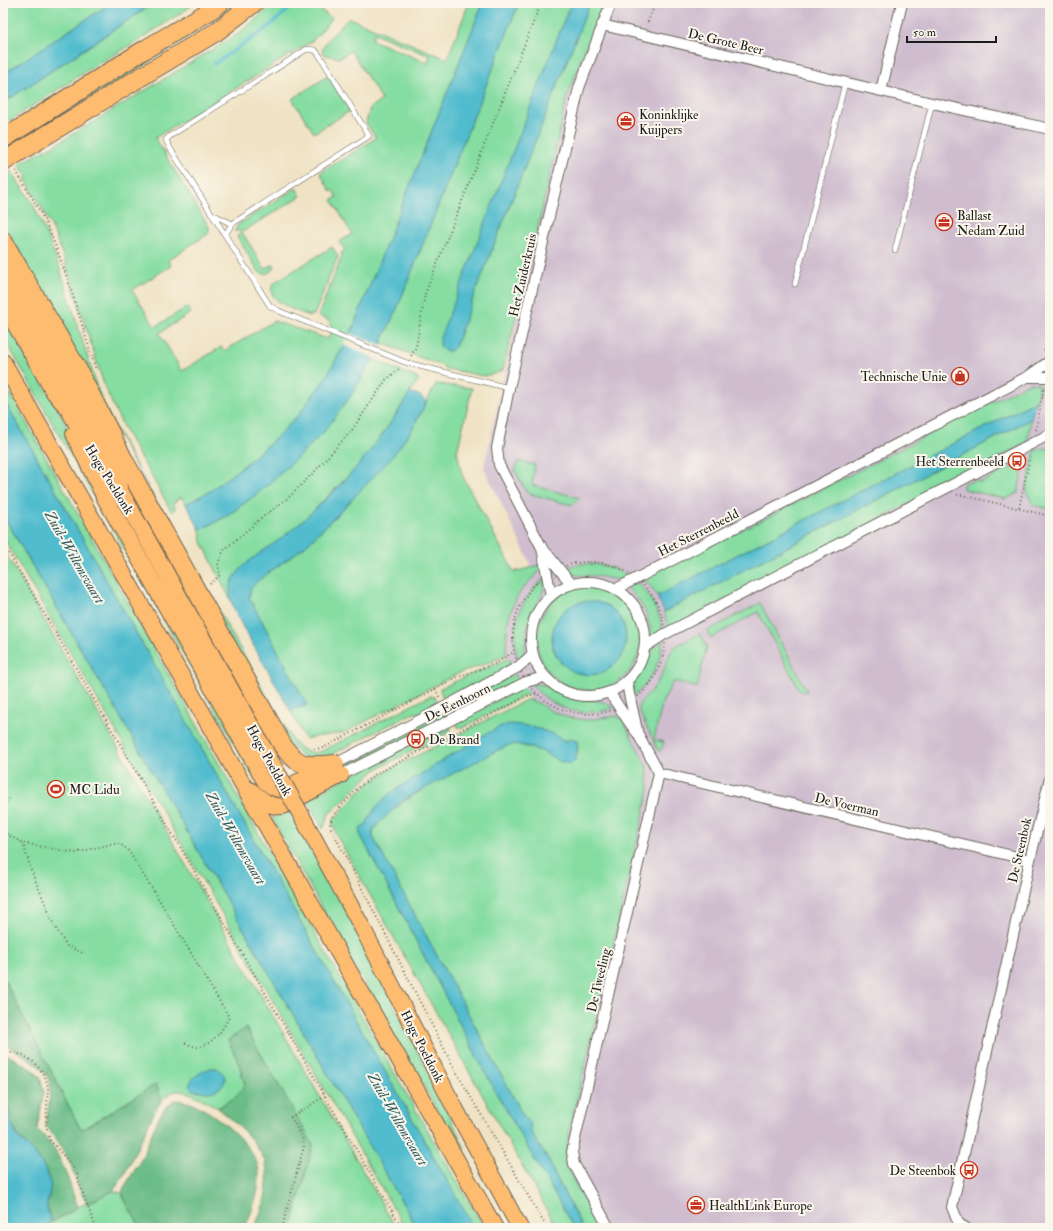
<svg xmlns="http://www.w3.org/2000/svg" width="1053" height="1231" font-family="'IM FELL Double Pica',serif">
  <rect width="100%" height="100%" fill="#fbf7ec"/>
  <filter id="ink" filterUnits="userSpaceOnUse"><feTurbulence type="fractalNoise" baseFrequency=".025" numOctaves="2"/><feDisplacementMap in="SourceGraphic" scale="8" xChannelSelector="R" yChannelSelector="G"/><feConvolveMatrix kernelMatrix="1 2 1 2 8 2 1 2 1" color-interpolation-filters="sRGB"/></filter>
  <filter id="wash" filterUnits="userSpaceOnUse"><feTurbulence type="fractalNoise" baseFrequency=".012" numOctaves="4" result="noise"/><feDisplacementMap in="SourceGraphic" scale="16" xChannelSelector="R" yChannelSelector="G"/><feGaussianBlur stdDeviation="0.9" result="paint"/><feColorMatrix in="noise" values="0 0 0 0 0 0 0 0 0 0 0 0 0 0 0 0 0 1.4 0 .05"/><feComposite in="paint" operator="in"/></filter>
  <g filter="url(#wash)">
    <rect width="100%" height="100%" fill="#f0e3c5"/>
    <path fill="#cfbdcf" d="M603 3H1050V1228H598L561 1160 621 744 533 702 508 664 502 634 513 596 534 571 484 468 566 97Z"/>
    <path fill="#85dda2" stroke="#507c5f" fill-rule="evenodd" d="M3 3H111L3 74Z
      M154 3H196L135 43 99 63 3 125V103Z
      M227 3H235L213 20 92 98 89 94Z
      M275 3 312 4 332 18 318 35 311 42 155 138 209 227V231L208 234 168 260 171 266 132 290 155 327 187 307 191 313 159 333 182 371 221 347 224 351 274 321 328 339 333 327 329 324 330 321 318 316 342 256 341 253 345 250 339 242 352 234 332 200 337 197 333 190 331 192 320 173 376 138 366 123 370 108 382 100 351 51 339 58 325 55 322 51C325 40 341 26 349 18L447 59 469 3H483L350 335 325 379 300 413 275 439 242 467 210 491 186 504 181 497 173 503 176 509 172 512 128 436 115 410 103 382 65 261 52 227 25 178 28 175 23 171 19 164 60 142 238 34ZM374 33 430 56 428 63 372 40Z
      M519 3H571L441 338 440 346 455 347 473 298 590 3H603L567 97 538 227 503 370 495 374 483 376 443 368V366L381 343 396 311Z
      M328 76 350 111 314 133 292 99Z
      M9 169 32 202 45 231 59 266 96 384 103 403 113 424 156 501 293 741C301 750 307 754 320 752L430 696 435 697 440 706 426 711 411 714 322 759 303 757 285 740 3 223V175Z
      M296 188 301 196 242 232 265 269 274 264 275 268C268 273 263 278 257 269L237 236 241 233 239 230 235 232 236 228 239 224Z
      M332 247 338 256 314 315H311L310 316C299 312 259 299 275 282Z
      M3 315 61 415 77 448 255 773 252 775 3 336Z
      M373 359 419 379 382 436 360 464 305 519 277 542 250 561 230 592 232 603 202 542 200 530 227 516 261 491 297 458 323 433 350 397Z
      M3 381 365 1022 484 1228H474L3 398Z
      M1029 383H1034L1040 385 1036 401 657 596 651 587 643 578 762 520Z
      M436 384 472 388 457 452 462 475 514 572 540 565V571C510 597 506 617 506 655L490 662 457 674 343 733 314 737 305 739 290 710 306 706 249 597 251 588 260 579 304 547 342 510 391 456 411 431Z
      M1031 419 1027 443 668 629 664 612Z
      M1046 448 1050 450V509L1033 505 1026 491 1035 450Z
      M1025 460 1018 493 1006 499 963 489V485L965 482 979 481 980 483Z
      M518 461 535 465 532 485 580 498 571 505 527 493 515 471Z
      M3 515 417 1228H405L3 537Z
      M3 549 396 1228H291L313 1145 246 1029 229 1040 239 1064 245 1085 234 1098 218 1108C207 1102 185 1087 172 1092 169 1093 165 1097 162 1100L156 1085 81 1130 3 977Z
      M581 564C599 563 615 567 631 577 615 582 611 578 596 576 583 574 574 579 563 568Z
      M545 578C546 597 531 609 527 628 525 640 527 650 519 661 508 630 520 598 545 578Z
      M637 582C651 596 659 611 663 631L651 637C650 616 642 601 626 587Z
      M588 586C665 592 652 694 586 690 572 689 559 683 549 672 529 649 535 612 560 595 568 589 578 587 588 586ZM623 622C630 644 623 662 602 673L561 663 556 656 552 647Z
      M760 603 807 691 805 692 800 691 758 612 711 638 707 631Z
      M700 634 707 646 697 688 678 682H673L664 700H663L654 740 664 742 661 750 659 752 639 711V704L652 690 662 675 671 651 677 645Z
      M663 640C660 665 651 681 632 698L633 688 635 681 644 668 654 647Z
      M509 658 512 667 448 701C443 699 442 696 440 690L441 688C463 677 486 669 509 658Z
      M515 674 520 682 453 716 449 708Z
      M536 684C540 685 545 685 549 686 557 690 563 695 571 698 586 702 602 697 614 708 581 718 554 710 532 685Z
      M523 687 529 693 462 728H460L457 726V721Z
      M528 699 540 704 551 711 567 717 585 720 616 716 623 720 647 767 649 790 568 1137C567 1146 565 1155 568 1165 572 1183 591 1211 601 1228H582L581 1225 552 1169 549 1160 543 1152 531 1132 530 1124 524 1117 373 837C371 809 482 758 506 746L516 744 542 751 552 757 575 761 578 748 577 741 484 735 392 792C383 799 375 807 370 817 366 824 367 825 360 829V834L494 1089 574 1228H557L338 838 333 825 334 819 362 789 387 771Z
      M443 711 447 718 303 792 299 786Z
      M450 725 451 729 448 733 375 770 329 814 323 829 307 799 364 768Z
      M288 809 343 906 443 1101 465 1149 461 1151 340 941 272 818Z
      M113 1191 122 1193 123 1197 141 1228H47V1225L69 1213 77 1207 90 1202Z"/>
    <path fill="#6cbc88" stroke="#446c52" d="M3 977 80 1128 83 1129 156 1084 162 1100 156 1109 123 1177 113 1191 90 1202 87 1203 83 1197 68 1158 46 1125C47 1113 53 1088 48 1077 40 1062 17 1052 3 1043Z
      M246 1028 313 1145 291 1228H255C258 1218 263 1208 265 1198 267 1188 269 1172 265 1161 255 1139 236 1123 218 1108L234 1098 245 1085 239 1064 228 1040Z
      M3 1052 34 1071 40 1077 44 1092 37 1129C42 1134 48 1140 52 1146 64 1163 71 1187 77 1207L69 1213 51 1222C51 1217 47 1212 47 1207 47 1199 52 1192 50 1184L37 1156 18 1136 12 1125 8 1104 3 1094Z
      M175 1100C181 1101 189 1102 196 1105 216 1115 243 1137 254 1157 258 1163 259 1171 259 1178 259 1194 251 1213 245 1228H141C136 1219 121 1199 123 1189L141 1160 157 1121 165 1108Z"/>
    <path fill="#51bcce" stroke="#366c75" d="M111 3H154L3 103V74Z
      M483 3H519L396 311 373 359 350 397 323 433 297 458 261 491 227 516 200 530 186 504 210 491 242 467 275 439 300 413 325 379 350 335Z
      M571 3H590L473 298 455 347 451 351H445L440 346V338Z
      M410 393C419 394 422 396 426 403L411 431 392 457 342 510 304 547 260 579 251 588 249 597 307 705 290 710C280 692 270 674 260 657 251 640 230 610 230 591 231 567 267 550 284 536 316 510 347 481 372 448 386 431 398 412 410 393Z
      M3 398 474 1228H417L3 515Z
      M1036 401 1031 419 664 612 657 596Z
      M552 638a37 37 0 1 1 74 0a37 37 0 1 1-74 0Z
      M510 724C529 725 544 730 560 737L561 740 567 741 569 739 577 741C578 749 578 759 571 764L559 761 542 751 529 747 516 744 506 746 416 793 401 802 374 828 373 832V837L524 1117 530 1124 531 1132 543 1152 549 1160 552 1169 582 1228H574L494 1089 360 834V829L366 825C371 812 381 801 392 792L484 735 501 726Z
      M209 1068H217C220 1071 225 1074 225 1078 226 1086 215 1092 209 1092 203 1092 197 1090 192 1090L189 1085C193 1076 200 1073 209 1068Z
      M3 1094C10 1107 9 1122 17 1135 20 1140 26 1144 30 1148 38 1156 48 1171 50 1182 52 1191 47 1198 47 1206 47 1212 50 1216 51 1221L47 1225V1228H3Z"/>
    <path fill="#f0e3c5" d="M349 333 382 346 376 359 343 345Z"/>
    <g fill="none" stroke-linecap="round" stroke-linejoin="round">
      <path stroke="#51bcce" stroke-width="3.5" d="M214 64 266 29 296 3"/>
    </g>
  </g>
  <g filter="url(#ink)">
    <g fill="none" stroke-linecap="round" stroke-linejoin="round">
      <defs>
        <path id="service" d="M212 214 232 224
          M225 235 232 224 369 136 320 56 315 50 307 49 170 136 166 140 170 148 270 306 279 311 407 363 509 388
          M895 250 932 103
          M795 284 845 83"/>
        <path id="minor" d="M602 25 932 103 1050 129
          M881 91 902 3
          M1027 377 1050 361
          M542 548 551 596
          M531 639a57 57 0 1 1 114 0a57 57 0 1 1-114 0Z
          M572 584C561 573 553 560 542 548L499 465 497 448 509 388 579 88 611 3
          M616 589 1027 377H1050
          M646 646 665 634 1050 434
          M627 682 629 694 637 730
          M609 692 629 722 638 734 659 773 572 1152 574 1164 609 1228
          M335 764 426 717 518 667 532 655
          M659 773 1030 860
          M341 775 526 682 544 677
          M966 1228 959 1224 952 1207 1030 860 1050 778"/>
        <path id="trunk" d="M3 303 54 392 67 407 88 443
          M3 362C168 650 330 940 495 1228
          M74 434 105 498 265 781C272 787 276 790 284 789L333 765
          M110 478 118 487 270 760
          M250 790C260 798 269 808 283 806L341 775
          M299 811 363 929 450 1099 520 1228"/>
        <path id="motorway" d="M3 139 144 50 208 12 220 3
          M3 162 134 81 216 32 254 3
          M3 241 78 370 126 464 283 746C299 769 310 766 335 764
          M3 273 78 404 93 438 111 470 118 487"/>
      </defs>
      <use href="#service" stroke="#666257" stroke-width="6"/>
      <use href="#minor" stroke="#666257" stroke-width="12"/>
      <use href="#trunk" stroke="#666257" stroke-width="18"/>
      <use href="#motorway" stroke="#666257" stroke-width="20"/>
      <path stroke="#666257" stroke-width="2" stroke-dasharray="1 3" stroke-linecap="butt" d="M644 3 653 9 647 24
        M16 171C27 190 40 209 49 230 68 275 81 323 96 370
        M1044 351 1050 343
        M411 356 416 347 425 294 541 3
        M1036 430 1044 387
        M957 495H962L1050 516
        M1019 508 1030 457
        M3 543 402 1228
        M513 638a76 76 0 1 1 152 0a76 76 0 1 1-152 0Z
        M210 584 220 575 218 563 224 550 259 520 289 497 315 471 352 430 386 380 399 369
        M435 689 440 698
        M536 694 527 696 374 775 360 786 333 815 330 823 331 828 454 1068 547 1228
        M314 749 323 748 458 677 494 664 514 652
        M3 805 9 799
        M3 832 23 843 75 853 111 844H120L128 850 161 903 229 1017C223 1030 213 1044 198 1047 194 1047 187 1044 183 1042
        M23 843 31 870 54 925 67 946 85 954
        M3 1051 23 1055 35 1063 45 1076 48 1087 46 1125 50 1140 77 1172 78 1180 96 1228
        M282 1228 304 1146 302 1138 291 1117 325 1096"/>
      <use href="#service" stroke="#fff" stroke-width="5"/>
      <use href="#minor" stroke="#fff" stroke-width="10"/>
      <use href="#trunk" stroke="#fdbc70" stroke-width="16"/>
      <use href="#motorway" stroke="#fdbc70" stroke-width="18"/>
      <defs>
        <path id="trunk-bridge" d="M270 760 299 811"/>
      </defs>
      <use href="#trunk-bridge" stroke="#666257" stroke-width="18" stroke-linecap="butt"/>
      <use href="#trunk-bridge" stroke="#fdbc70" stroke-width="16"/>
    </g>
  </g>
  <defs>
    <symbol id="office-ring" viewBox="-11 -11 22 22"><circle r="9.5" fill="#fbf7ec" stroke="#c8321e" stroke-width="1.5"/><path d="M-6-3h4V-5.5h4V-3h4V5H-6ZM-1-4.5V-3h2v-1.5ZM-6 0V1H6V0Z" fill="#c8321e"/></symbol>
    <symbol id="shop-ring" viewBox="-11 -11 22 22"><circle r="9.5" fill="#fbf7ec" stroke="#c8321e" stroke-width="1.5"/><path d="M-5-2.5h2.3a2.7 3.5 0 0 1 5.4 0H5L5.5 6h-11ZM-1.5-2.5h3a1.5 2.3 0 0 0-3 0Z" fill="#c8321e"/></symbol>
    <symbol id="bus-ring" viewBox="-11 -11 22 22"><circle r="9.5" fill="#fbf7ec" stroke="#c8321e" stroke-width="1.5"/><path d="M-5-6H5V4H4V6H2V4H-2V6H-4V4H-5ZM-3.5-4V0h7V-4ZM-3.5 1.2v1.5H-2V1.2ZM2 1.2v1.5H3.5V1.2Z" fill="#c8321e"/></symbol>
    <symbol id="stadium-ring" viewBox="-11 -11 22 22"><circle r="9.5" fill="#fbf7ec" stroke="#c8321e" stroke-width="1.5"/><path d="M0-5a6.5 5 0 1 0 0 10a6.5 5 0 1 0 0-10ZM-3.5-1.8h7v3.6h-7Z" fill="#c8321e"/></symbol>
  </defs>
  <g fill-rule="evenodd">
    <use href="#office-ring" x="616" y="111" width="20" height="20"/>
    <use href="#office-ring" x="934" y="212" width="20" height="20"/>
    <use href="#shop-ring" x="950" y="366" width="20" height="20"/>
    <use href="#bus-ring" x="1007" y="451" width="20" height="20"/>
    <use href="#bus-ring" x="406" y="729" width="20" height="20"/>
    <use href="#stadium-ring" x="46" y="779" width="20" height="20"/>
    <use href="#bus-ring" x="959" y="1160" width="20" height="20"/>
    <use href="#office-ring" x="686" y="1195" width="20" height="20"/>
  </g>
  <g text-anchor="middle" stroke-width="4" stroke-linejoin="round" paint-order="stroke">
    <g font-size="13" fill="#1c1c1c" stroke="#fbf7ec">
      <text transform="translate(726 41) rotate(13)" y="5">De Grote Beer</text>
      <text transform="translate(522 275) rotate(-77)" y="5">Het Zuiderkruis</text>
      <text transform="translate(110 479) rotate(58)" y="5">Hoge Poeldonk</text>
      <text transform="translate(698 532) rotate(-27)" y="5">Het Sterrenbeeld</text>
      <text transform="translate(457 702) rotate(-26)" y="5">De Eenhoorn</text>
      <text transform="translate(270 760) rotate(61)" y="5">Hoge Poeldonk</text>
      <text transform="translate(847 804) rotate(13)" y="5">De Voerman</text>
      <text transform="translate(1019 850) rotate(-77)" y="5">De Steenbok</text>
      <text transform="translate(598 980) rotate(-77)" y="5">De Tweeling</text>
      <text transform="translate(423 1046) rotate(63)" y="5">Hoge Poeldonk</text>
    </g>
    <g font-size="13" fill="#1c1c1c" stroke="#fbf7ec" text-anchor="start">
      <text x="639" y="119">Koninklijke<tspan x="639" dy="15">Kuijpers</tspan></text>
      <text x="957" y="220">Ballast<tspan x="957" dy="15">Nedam Zuid</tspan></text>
      <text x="947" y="381" text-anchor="end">Technische Unie</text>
      <text x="1004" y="466" text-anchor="end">Het Sterrenbeeld</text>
      <text x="429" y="744">De Brand</text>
      <text x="69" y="794">MC Lidu</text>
      <text x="956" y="1175" text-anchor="end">De Steenbok</text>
      <text x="709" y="1210">HealthLink Europe</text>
    </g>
    <g font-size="14" font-style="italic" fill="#315c63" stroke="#fbf7ec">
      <text transform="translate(75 557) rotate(60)" y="5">Zuid-Willemsvaart</text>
      <text transform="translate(236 838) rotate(60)" y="5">Zuid-Willemsvaart</text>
      <text transform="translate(398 1119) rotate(60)" y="5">Zuid-Willemsvaart</text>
    </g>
  </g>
  <rect width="1053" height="1231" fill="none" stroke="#fbf7ec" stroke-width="16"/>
  <path d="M907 36v6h89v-6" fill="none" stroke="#1c1c1c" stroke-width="2"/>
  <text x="913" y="36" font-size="12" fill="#1c1c1c" stroke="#fbf7ec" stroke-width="3" paint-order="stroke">50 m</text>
</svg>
